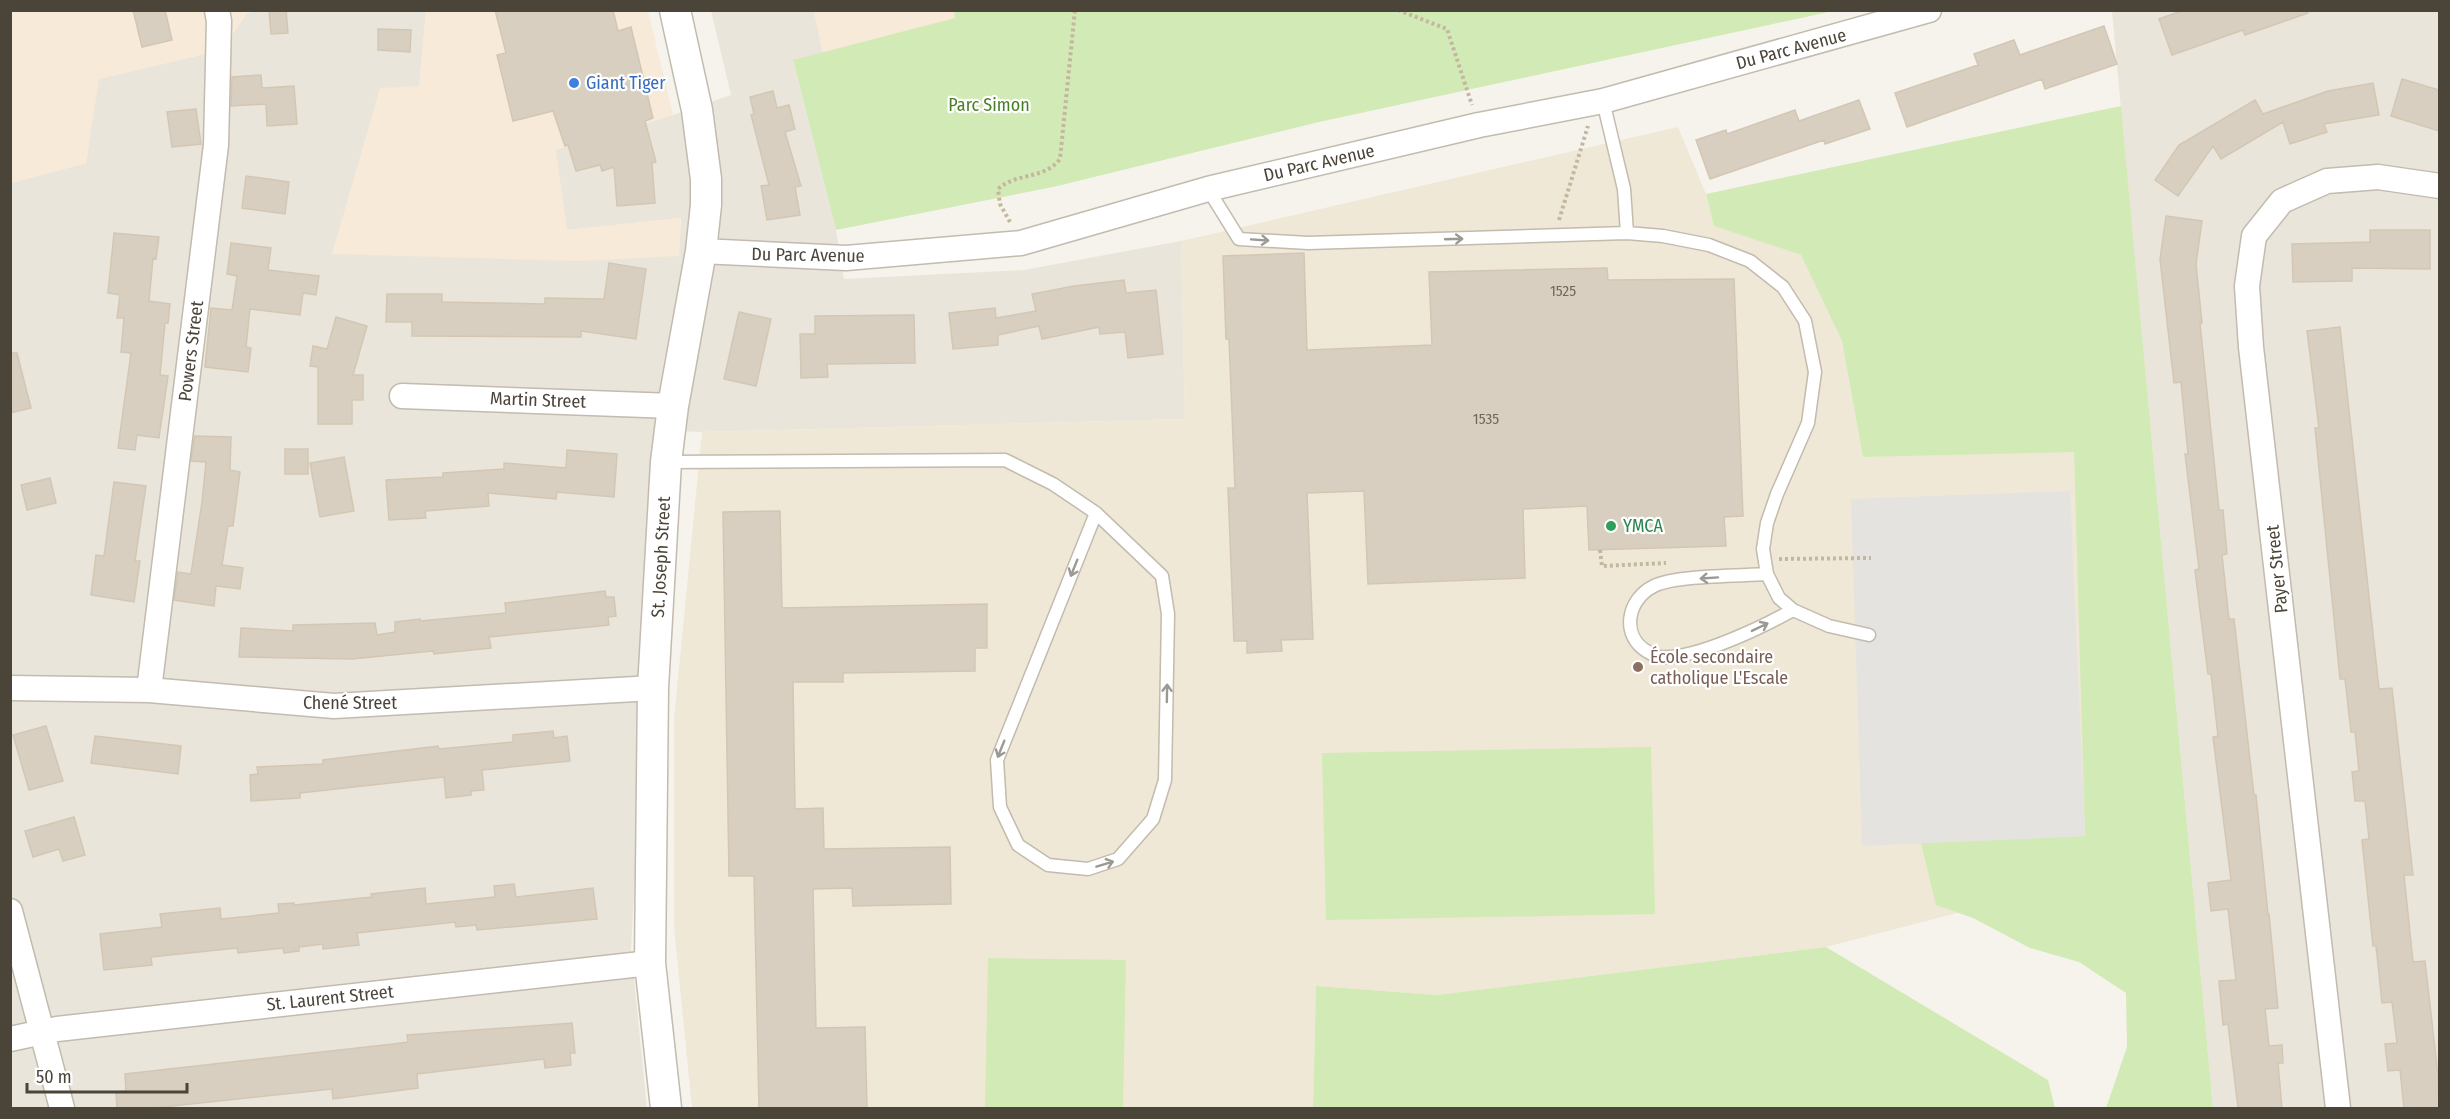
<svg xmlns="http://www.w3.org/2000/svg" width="2450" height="1119" font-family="'Fira Sans Condensed',sans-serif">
  <rect width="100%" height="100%" fill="#f6f3ec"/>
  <path fill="#eae5da" d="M257 11H426L419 87 333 254 679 256 681 218 567 230 555 150 673 115 731 95 711 11H814L823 53 793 61 836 230 844 279 1024 270 1181 241 1185 419 702 432 659 430 631 949 647 1108H11V183L86 163 98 79 222 50 247 13Z
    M2112 11H2439V1108H2213Z"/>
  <path fill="#f7ead8" d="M11 11H257L247 13 222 50 99 79 86 163 11 183Z
    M426 11H648L673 115 556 150 567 230 681 218 679 256 579 261 332 254 380 88 419 86Z
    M814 11H954L956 18 823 53Z"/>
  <path fill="#efe8d6" d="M1678 127 1706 194 1714 226 1801 255 1842 341 1863 457 2074 451 2092 878 1826 947 1437 995 1316 986 1313 1108H692L674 927V720L702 432 1185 419 1181 241Z"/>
  <path fill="#d2eab5" d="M954 11V10L1833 11 1319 122 1053 187 836 230 793 60 955 18Z
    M2121 106 2213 1108H2106L2127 1047 2126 993 2079 962 2030 948 1973 918 1936 905 1921 843 2085 836 2074 452 1863 457 1842 341 1801 255 1714 226 1706 194Z
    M1651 747 1655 914 1326 920 1322 753Z
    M1826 947 2048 1080 2055 1108H1313L1316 986 1437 995Z
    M988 958 1126 960 1123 1108H985Z"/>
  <path fill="#e5e3e0" d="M2070 491 2085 836 1862 846 1851 499Z"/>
  <path fill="#d8cfc1" stroke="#d3c7b4" stroke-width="1.5" d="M133 10H165L172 40 142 47Z
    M269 10H286L288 33 271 34Z
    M495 10H613L618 31 631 27 653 118 645 121 656 162 652 163 655 203 617 206 614 167 602 171 600 165 576 171 568 145 565 146 553 111 513 121 497 55 506 53Z
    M2184 10H2307L2308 13 2245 35 2243 30 2172 55 2159 19Z
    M2104 26 2117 64 2045 89 2042 79 1907 127 1895 93 1978 65 1974 54 2014 40 2020 55Z
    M378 29 411 30 410 52 378 50Z
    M261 75 262 88 294 86 297 124 267 126 266 104 231 106 232 77Z
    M2402 79 2439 90V131L2391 116Z
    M2373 83 2379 115 2324 124 2327 132 2290 144 2283 122 2221 159 2213 146 2178 196 2155 180 2179 145 2255 100 2263 114 2328 91Z
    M773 91 777 108 789 105 795 129 785 132 801 186 795 187 800 215 767 220 761 186 769 185 751 115 754 114 750 97Z
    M1859 100 1870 129 1825 144 1824 140 1710 179 1696 140 1726 130 1727 134 1795 110 1799 121Z
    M196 109 201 144 172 147 167 112Z
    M246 176 289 182 285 214 242 208Z
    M2166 216 2202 221 2196 264 2202 323H2200L2219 510H2223L2227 554 2222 555 2229 619H2234L2254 795H2256L2268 914H2269L2278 1008 2265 1009 2269 1046 2282 1045 2283 1063H2278L2282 1108H2238L2228 1024 2223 1025 2219 981 2236 980 2228 909 2211 911 2208 883 2231 880 2213 737 2218 736 2211 674H2208L2195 570 2199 569 2185 454H2188L2181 382 2174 383 2160 259Z
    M2370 230H2430V269L2352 268V281L2293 282 2292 244 2370 242Z
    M114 233 159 237 156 259 153 258 149 301 170 304 168 323H165L160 375 168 376 159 438 137 435 135 450 118 448 131 353 121 352 124 318H117L120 295 108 293Z
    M231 243 271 248 268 270 319 276 316 295 303 293 300 315 250 309 246 347 251 348 248 372 205 367 211 308 232 310 237 276 227 274Z
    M1304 253 1307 350 1432 345 1429 272 1607 268 1608 280 1734 279 1743 516 1724 517 1726 546 1589 550 1587 506 1523 509 1525 578 1368 584 1364 491 1307 493 1313 639 1281 640 1282 651 1247 653V641H1234L1228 488H1235L1229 339H1226L1223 256Z
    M609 263 646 269 636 339 581 331V337L412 336V322H386L387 294H442V302L545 304V298L604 299Z
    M1124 280 1126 293 1156 290 1163 354 1128 358 1125 332 1100 334 1099 327 1042 339 1039 326 998 335V345L953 349 949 313 995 308 996 318 1036 311 1032 294 1074 286Z
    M739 312 771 319 756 386 724 379Z
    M914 315 915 363 827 364 828 377 801 378 800 334H815V316Z
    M336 317 367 326 353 375H363V400H352V424H318V367L310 366 313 346 327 349Z
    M2340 327 2379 689 2392 688 2413 875H2404L2413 962 2425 961 2438 1075 2439 1108H2404L2400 1070 2388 1071 2385 1044 2397 1043 2392 1002 2382 1003 2376 946H2373L2362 840 2369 839 2365 801H2355L2352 772 2359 771 2355 732H2351L2345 679H2340L2315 428H2319L2307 331Z
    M10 353H17L31 408 10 413Z
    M195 436 231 437 230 470 240 472 233 526H228L222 565 243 568 240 589 216 586 214 606 174 600 178 572 191 574 202 502 206 462 191 461Z
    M285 449H308V474H285Z
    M567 450 617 454 614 497 557 492 556 499 488 493 489 506 425 511 426 518 389 520 386 480 443 477V473L504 469V463L566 468Z
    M344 457 354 511 320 517 310 463Z
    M50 478 56 503 27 510 21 485Z
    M114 482 146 486 135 561H140L134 602 91 595 96 555 104 556Z
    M780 511 782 608 987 604V648H975V671L843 673V682H793L795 809 823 808 824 849 950 847 951 904 853 906 852 888 813 889 816 1028 865 1027 867 1108H759L754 876H729L723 512Z
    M605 591 606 597H614L616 616 608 617 609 625 489 637 491 648 434 654 433 651 352 659 239 657 241 628 293 631V625L375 623 377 635 395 632V622L420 619V621L506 613 505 603Z
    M46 726 63 781 29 790 13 735Z
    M553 731 554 738 567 736 570 761 482 770 484 790 471 791V795L446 798 444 777 300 793V798L251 801 250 775 258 774 257 767 323 764V760L438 746 439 749 513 742V735Z
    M95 736 181 746 178 774 91 763Z
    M74 817 85 855 63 861 59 849 33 857 25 831Z
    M514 884 516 897 593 888 597 919 477 930 476 925 456 927 455 922 357 933 359 945 323 949V944L299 947V951L284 953 283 948 238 953 237 948 151 957 152 965 104 970 100 934 162 927 160 914 220 908 221 919 279 913 278 904 294 903V905L372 897 371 894 425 888 426 904 495 897 494 886Z
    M572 1023 575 1053H570L571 1065 545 1068 544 1059 417 1074 418 1088 333 1099 332 1089 154 1108H117L116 1092 126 1091 125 1074 393 1044 408 1042 407 1035Z"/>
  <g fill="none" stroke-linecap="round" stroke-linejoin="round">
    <defs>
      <path id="service" d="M1603 101 1624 189 1627 233
        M1208 189 1239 239 1308 243 1627 233 1663 236 1709 245 1750 261 1783 287 1805 321 1815 372 1808 423 1777 494 1767 523 1763 549 1767 574 1779 598 1793 610 1829 626 1869 635
        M666 462 1005 460 1053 484 1096 513 1162 576 1168 614 1165 780 1153 819 1118 859 1088 869 1048 865 1018 845 1000 807 997 760 1096 513
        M1767 574C1740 576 1676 575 1654 586 1627 599 1620 636 1648 652 1652 654 1656 657 1660 657 1695 660 1762 627 1793 610"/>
      <path id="minor" d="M701 251 846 258 1021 243 1208 189 1479 125 1603 101 1929 10
        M402 396 673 406
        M10 688 149 690 334 706 653 688
        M149 690 216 145 219 21 217 10
        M10 911 62 1108
        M10 1039 57 1029 650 963
        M2338 1108 2251 347 2247 286 2254 236 2282 201 2327 181 2378 177 2440 186"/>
      <path id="tertiary" d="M666 1108 650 963 653 688 666 462 673 406 701 251 706 205V179L697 110 675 10"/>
    </defs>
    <use href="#service" stroke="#c2bbae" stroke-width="15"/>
    <use href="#minor" stroke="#c2bbae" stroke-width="27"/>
    <use href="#tertiary" stroke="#c2bbae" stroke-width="33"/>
    <path stroke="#c4b79f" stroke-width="4" stroke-dasharray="3 3" stroke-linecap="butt" d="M1398 10 1447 29 1472 105
      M1559 220 1588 126
      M1010 222 1000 204 998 189C1017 172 1044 180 1060 159L1075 10
      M1600 550 1602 566 1666 563
      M1779 559 1871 558"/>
    <use href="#service" stroke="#fff" stroke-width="12"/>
    <use href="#minor" stroke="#fff" stroke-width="24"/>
    <use href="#tertiary" stroke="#fff" stroke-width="30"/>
  </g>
  <defs><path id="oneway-shaft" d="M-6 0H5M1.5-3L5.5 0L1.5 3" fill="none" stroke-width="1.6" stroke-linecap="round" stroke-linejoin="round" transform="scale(1.5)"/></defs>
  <g stroke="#9c9892">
    <use href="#oneway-shaft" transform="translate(1454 239) rotate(-2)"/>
    <use href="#oneway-shaft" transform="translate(1260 240) rotate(4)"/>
    <use href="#oneway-shaft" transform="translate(1074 568) rotate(112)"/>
    <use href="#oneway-shaft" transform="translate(1709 578) rotate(176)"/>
    <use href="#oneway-shaft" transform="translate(1760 627) rotate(-26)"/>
    <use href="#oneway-shaft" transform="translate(1167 693) rotate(-89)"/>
    <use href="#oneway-shaft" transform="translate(1001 749) rotate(112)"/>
    <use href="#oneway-shaft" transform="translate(1105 864) rotate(-17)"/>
  </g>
  <circle fill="#3f7fe0" stroke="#fff" stroke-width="2" cx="574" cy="83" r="6"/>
  <circle fill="#2e9e5b" stroke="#fff" stroke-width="2" cx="1611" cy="526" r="6"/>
  <circle fill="#8d6e63" stroke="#fff" stroke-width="2" cx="1638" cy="667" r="6"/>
  <g text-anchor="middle" stroke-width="4.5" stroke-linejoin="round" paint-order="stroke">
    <g font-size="15" fill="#6e675b">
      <text x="1563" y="296">1525</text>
      <text x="1486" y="424">1535</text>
    </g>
    <g font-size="18" fill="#4b4439" stroke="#fff">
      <text transform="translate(1791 49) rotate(-15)" y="6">Du Parc Avenue</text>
      <text transform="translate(1319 163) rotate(-13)" y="6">Du Parc Avenue</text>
      <text transform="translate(808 255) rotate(1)" y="6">Du Parc Avenue</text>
      <text transform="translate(191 351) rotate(-83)" y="6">Powers Street</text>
      <text transform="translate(538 400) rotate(2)" y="6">Martin Street</text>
      <text transform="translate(661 557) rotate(-87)" y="6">St. Joseph Street</text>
      <text transform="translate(2277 569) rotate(-96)" y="6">Payer Street</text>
      <text x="350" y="709">Chené Street</text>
      <text transform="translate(330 998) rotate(-6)" y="6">St. Laurent Street</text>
    </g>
    <g font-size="18" fill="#366cbe" stroke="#fff" text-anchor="start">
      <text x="586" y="89">Giant Tiger</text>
    </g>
    <g font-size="18" fill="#4a7f2a" stroke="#fff">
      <text x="989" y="111">Parc Simon</text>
    </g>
    <g font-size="18" fill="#27864d" stroke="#fff" text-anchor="start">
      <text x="1623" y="532">YMCA</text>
    </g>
    <g font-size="18" fill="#785e54" stroke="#fff" text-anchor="start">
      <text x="1650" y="663">École secondaire<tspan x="1650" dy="21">catholique L'Escale</tspan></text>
    </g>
  </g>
  <rect width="2450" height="1119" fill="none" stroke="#4b4439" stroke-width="24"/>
  <path d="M27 1083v9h160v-9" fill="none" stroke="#4b4439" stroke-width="3"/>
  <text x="36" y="1083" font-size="18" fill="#4b4439" stroke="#ffffff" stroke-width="4.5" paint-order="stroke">50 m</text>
</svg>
